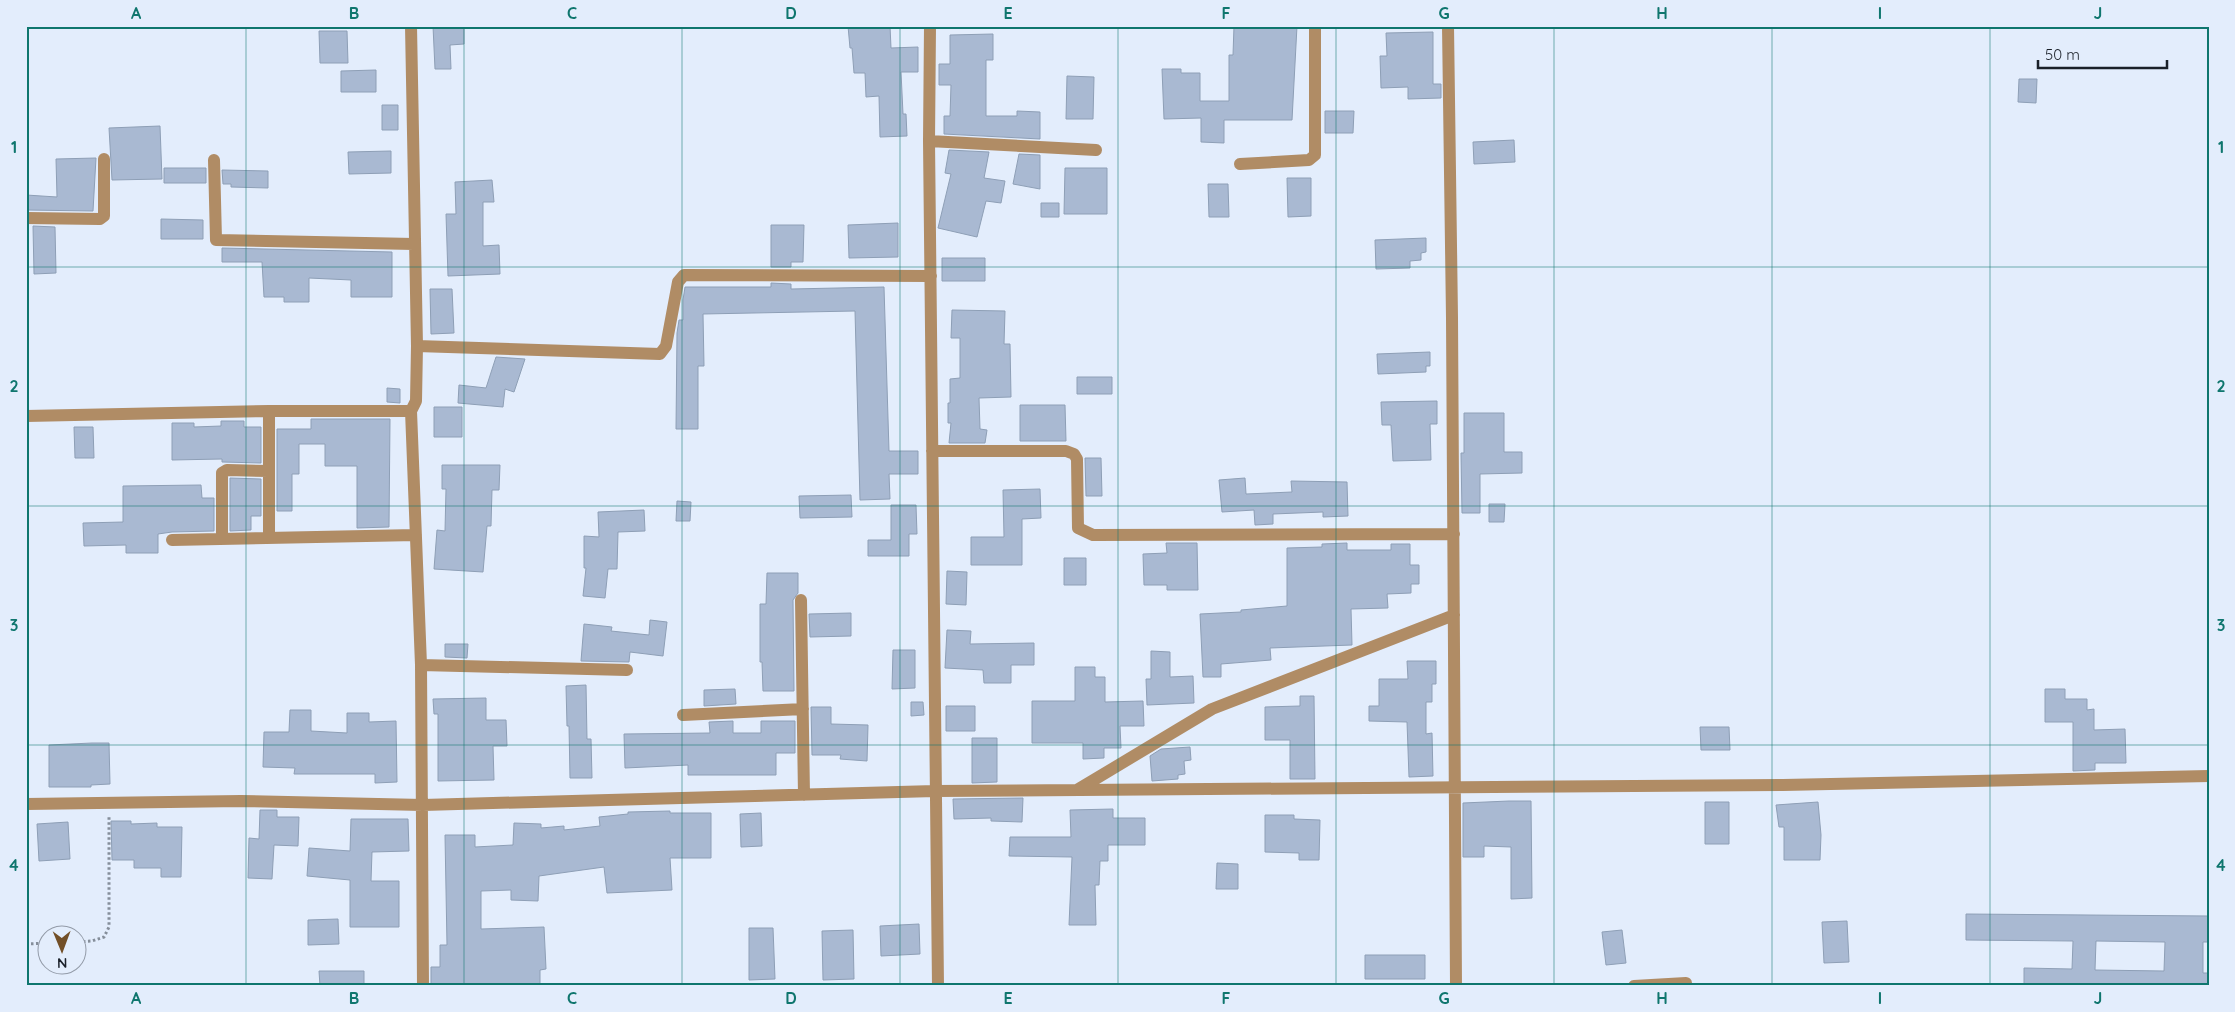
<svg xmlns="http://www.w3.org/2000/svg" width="2235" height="1012" font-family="Quicksand,sans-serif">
  <rect width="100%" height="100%" fill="#e3edfc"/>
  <path fill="#a9b9d2" stroke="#8e9fb6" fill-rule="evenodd" d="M433 26H464V44L450 45 451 69H435Z
    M848 26H890L891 48 918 47V72H901L903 114H906L907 136 880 137 879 96 866 97 865 73H854L852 48H850Z
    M1234 26H1297L1292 120H1224V143L1201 142V118L1164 119 1162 69H1181V73H1200V101H1229V55H1233Z
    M319 31H347L348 63H320Z
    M1433 32V84H1441V98L1408 99V87L1381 88 1380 56H1387L1386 33Z
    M993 34V60H986V116H1017V111L1040 112V139L944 134V116H950L951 85H939V64H950V35Z
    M376 70V92H341V71Z
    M1067 76 1094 77 1093 119H1066Z
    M2019 79H2037L2036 103 2018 102Z
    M382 105H398V130H382Z
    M1325 111H1354L1353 133H1325Z
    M160 126 162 179 112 180 109 128Z
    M1514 140 1515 162 1474 164 1473 142Z
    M949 150 989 152 984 178 1005 181 1001 203 986 201 977 237 938 228 951 174 945 173Z
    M391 151V173L349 174 348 152Z
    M1019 154 1040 155V189L1013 184Z
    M96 158 93 211 26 210V195L57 197 56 159Z
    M164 168H206V183H164Z
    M1065 168H1107V214H1064Z
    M222 170 268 171V188L231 187V184H223Z
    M1287 178H1311V216L1288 217Z
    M492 180 494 202H483V246L499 245 500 274 448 276 446 214H456L455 182Z
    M1208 184H1228L1229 217H1209Z
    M1041 203H1059V217H1041Z
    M161 219 203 220V239H161Z
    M898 223V257L849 258 848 225Z
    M771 225H804L803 262H791V267H771Z
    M33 226 55 227 56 273 34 274Z
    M1426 238V252L1421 253V260L1410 261V268L1376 269 1375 240Z
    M222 248 392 252V297H351V280L309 278V302H284V297H264L262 262H222Z
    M942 258H985V281H942Z
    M771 283 791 284V289L884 287 889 451H918V474H889L890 499 860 500 855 311 703 314 704 366H698V429H676L677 333 679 320H683V300L685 287H771Z
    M430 289H452L454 333 431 334Z
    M952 310 1005 311 1004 344H1010L1011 397 979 398 980 429 987 430 985 443H949L951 423H948V403H950V379L960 378V338H951Z
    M1430 352V366H1426V372L1378 374 1377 354Z
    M496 357 525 359 514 392 505 389 503 407 458 403 459 385 486 388Z
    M1077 377H1112V394H1077Z
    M387 388 400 389V403L387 402Z
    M1437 401V424H1430L1431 460 1393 461 1391 425H1382L1381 402Z
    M1020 405H1065L1066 441H1020Z
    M434 407H462V437H434Z
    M1464 413H1504V452H1522V473L1480 474V513H1462L1461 453H1464Z
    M311 419H390L389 527 357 528V466H325V444H299V474H292V511H277V429H311Z
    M221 421H244V427H261V463L222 462V459L172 460V423H194V427L221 426Z
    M74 427H93L94 458H75Z
    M1085 458H1101L1102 496H1086Z
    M442 465H500L499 490H492L491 526H487L483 572 434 569 437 530 445 531 446 489H442Z
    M230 478 261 479V516H251V530L230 531Z
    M1245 478 1246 494 1292 492 1291 481 1347 482 1348 516 1323 517V512L1273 514V524L1255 525 1254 510 1222 512 1219 480Z
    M201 485 202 498H214V531L172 532 158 534V553H126V545L84 546 83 523 123 522V486Z
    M1040 489 1041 518 1022 519V565H971V537H1004L1003 490Z
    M851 495 852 517 800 518 799 496Z
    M677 501 691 502 690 521H676Z
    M1489 504H1505L1504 522H1489Z
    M891 505H916L917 534H909V556H868V540H891Z
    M644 510 645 531 618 532 617 569H608L605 598 583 596 586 568H584V536L599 537 598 512Z
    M1166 543H1197L1198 590H1167V585H1144L1143 554 1167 553Z
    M1347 543V550H1391V544H1410V565H1419V584H1411V593L1387 594 1388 608 1351 609 1352 645 1270 648 1271 660 1221 664V677H1203L1200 614 1241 612V610L1287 606V548L1322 547V544Z
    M1064 558H1086V585H1064Z
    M947 571 967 572 966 605 946 604Z
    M767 573H798V593L793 600 794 691H763L762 662H760V604H766Z
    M851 613V636L810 637 809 614Z
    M650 620 667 622 663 656 630 652 629 662 581 661 584 624 612 627 611 631 649 635Z
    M947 630 971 631 970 644 1034 643V665H1011V683H984L983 670 945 668Z
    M445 644H468L467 658 445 657Z
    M893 650H915V688L892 689Z
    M1151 651 1170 652V677L1193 676 1194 703 1147 705 1146 679H1151Z
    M1407 661H1436V684H1432V702H1426V734L1432 733 1433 776 1409 777 1407 722 1369 721V706H1379V679H1408Z
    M1075 667H1095V677H1105V702L1143 701 1144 726H1120L1121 748H1104V758L1083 759V743H1032V701H1075Z
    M586 685 587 739H591L592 778H570L569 726H567L566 686Z
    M735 689 736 704 704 706V690Z
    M2045 689H2065V699H2087V710L2094 709V730L2125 729 2126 763H2095V770L2073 771V722H2045Z
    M1300 696H1314L1315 779H1290V740H1265V707L1300 706Z
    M486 698V720H506L507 746H493L494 780 438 781V714H434L433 699Z
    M911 702H923L924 715 911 716Z
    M946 706H975V731H946Z
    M811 707H831V724L868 725 867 761 840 759 841 755H812Z
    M290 710H311V731L347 733V713H369V722L396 721 397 782 375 783V774H294L295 768 263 767 264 732H289Z
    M733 721V733H761V721H795V753H776V775H688V765L625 768 624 734 710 733 709 722Z
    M1700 727H1729L1730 750H1701Z
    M972 738H997V782L972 783Z
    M92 743H109L110 784 91 785V787H49V745Z
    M1190 747 1191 760 1184 761 1185 774 1178 775V779L1152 781 1150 756 1161 749Z
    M1023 798 1022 822 991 821V818L954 819 953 799Z
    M1509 801H1531L1532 898 1511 899V847L1484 846V857H1463V803Z
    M1705 802H1729V844H1705Z
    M1818 802 1821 835 1820 860H1784V827H1779L1776 805Z
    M1113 809V818H1145V845H1108V861H1100L1099 885H1095L1096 925H1069L1072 857 1009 856 1010 837H1071L1070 810Z
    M260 810H277V817H299L298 846 274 845 272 879 248 878 249 838 259 839Z
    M670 811V813H711V858H670L672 890 607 893 604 867 539 876 538 901 511 900V890L481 891V929L544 927 546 969 540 970V986H431V967H440V945H447L445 835H475V847L513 845 514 823 541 824V828L564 826V830L600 826 599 817 628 814V812Z
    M761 813 762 846 741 847 740 814Z
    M1265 815H1294V819L1320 820 1319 860H1299V853L1265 852Z
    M351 819H408L409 851 372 852 371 881H399V927H350V880L307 876 309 848 350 851Z
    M111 821H131V824L157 823V827H182L181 877H161V868H134V860H112Z
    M68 822 70 859 39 861 37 824Z
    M1217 863 1238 864V889H1216Z
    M1966 914 2209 916V942H2203V973H2209V986H2024V968L2072 969 2073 941 1966 940ZM2096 941 2165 942 2164 971 2095 970Z
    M338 919 339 944 308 945V920Z
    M1847 921 1849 962 1824 963 1822 922Z
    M919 924 920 954 881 956 880 926Z
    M749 928H773L775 979 749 980Z
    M853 930 854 979 823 980 822 931Z
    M1622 930 1626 963 1606 965 1602 932Z
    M1365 955H1425V979H1365Z
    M319 971H364V986H320Z"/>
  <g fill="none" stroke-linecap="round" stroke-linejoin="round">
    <path stroke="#858e9a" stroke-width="3" stroke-dasharray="2.5 2.5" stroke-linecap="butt" d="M78 942 92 941 104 937 109 927V816
      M26 944 48 943"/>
    <path stroke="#b08c65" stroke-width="12" d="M411 26 417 346 416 401 411 411 421 665 423 986
      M930 26 929 141 938 986
      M1448 26 1452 318 1456 986
      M929 141 1096 150
      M214 160 216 240 414 244
      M1240 164 1309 160 1315 155V26
      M26 218 100 219 104 216V159
      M417 346 660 354 666 346 678 282 684 275 931 276
      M26 416 269 411H411
      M932 451H1066L1074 454 1077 459 1078 528 1093 535 1454 534
      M269 538V411
      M222 539V473L227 470 268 471
      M172 540 416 535
      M801 600 804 795
      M421 665 627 670
      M683 715 803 709
      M1077 790 1212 709 1454 615
      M26 804 241 801 423 805 935 791 1783 785 2209 776
      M1634 986 1686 983"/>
  </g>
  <path fill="none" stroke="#0f766e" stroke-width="1" stroke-opacity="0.55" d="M246 26V986M464 26V986M682 26V986M900 26V986M1118 26V986M1336 26V986M1554 26V986M1772 26V986M1990 26V986M26 267H2209M26 506H2209M26 745H2209"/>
  <rect width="2235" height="1012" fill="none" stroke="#e3edfc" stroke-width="55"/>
  <g transform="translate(62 950) rotate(179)"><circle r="24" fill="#e3edfc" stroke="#939ba8"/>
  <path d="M0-4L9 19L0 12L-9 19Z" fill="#724f28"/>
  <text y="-8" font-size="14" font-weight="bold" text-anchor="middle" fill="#1a2029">N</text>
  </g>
  <path d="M2038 60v8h129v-8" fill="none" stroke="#1a2029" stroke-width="2.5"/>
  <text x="2045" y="60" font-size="15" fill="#1a2029" stroke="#e3edfc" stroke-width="4" paint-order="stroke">50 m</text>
  <rect x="28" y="28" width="2180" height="956" fill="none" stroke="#0f766e" stroke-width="2"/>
  <g font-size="16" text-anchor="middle" font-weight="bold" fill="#0f766e">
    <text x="136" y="19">A</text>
    <text x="354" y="19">B</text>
    <text x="572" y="19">C</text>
    <text x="791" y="19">D</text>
    <text x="1008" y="19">E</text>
    <text x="1226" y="19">F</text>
    <text x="1444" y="19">G</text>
    <text x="1662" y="19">H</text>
    <text x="1880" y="19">I</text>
    <text x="2098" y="19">J</text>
    <text x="14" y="153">1</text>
    <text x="2221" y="153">1</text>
    <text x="14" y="392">2</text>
    <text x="2221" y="392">2</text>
    <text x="14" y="631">3</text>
    <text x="2221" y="631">3</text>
    <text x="14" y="871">4</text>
    <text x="2221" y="871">4</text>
    <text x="136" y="1004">A</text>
    <text x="354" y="1004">B</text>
    <text x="572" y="1004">C</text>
    <text x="791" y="1004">D</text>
    <text x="1008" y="1004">E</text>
    <text x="1226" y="1004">F</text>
    <text x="1444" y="1004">G</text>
    <text x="1662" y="1004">H</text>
    <text x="1880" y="1004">I</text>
    <text x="2098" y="1004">J</text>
  </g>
</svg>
